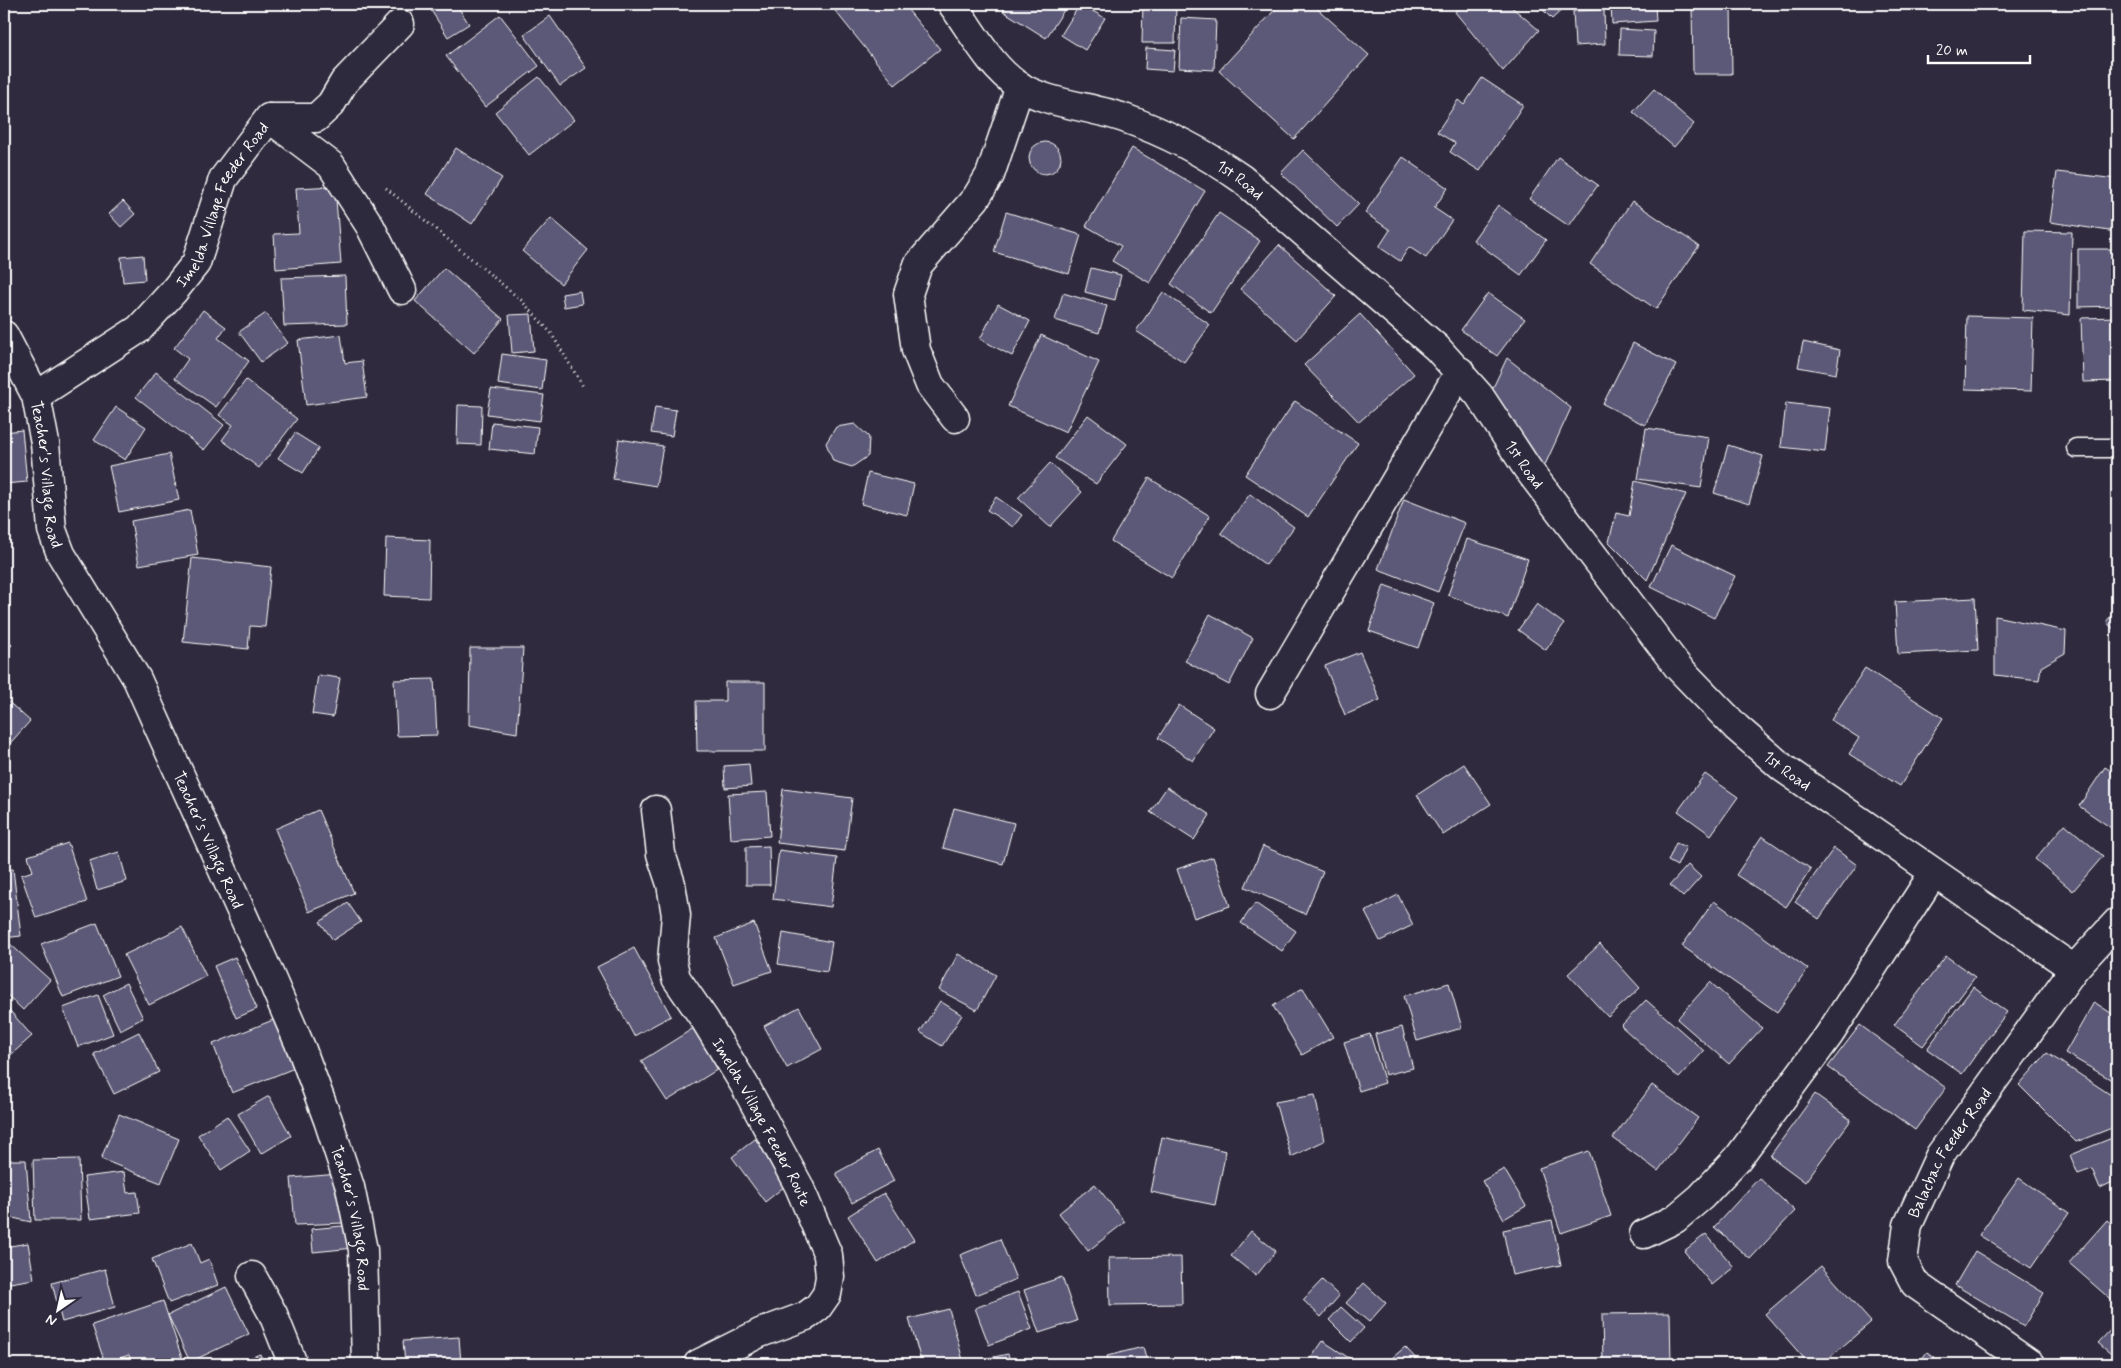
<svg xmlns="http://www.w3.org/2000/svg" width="2121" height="1368" font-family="Mynerve,sans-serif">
  <rect width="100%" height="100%" fill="#2f2a3d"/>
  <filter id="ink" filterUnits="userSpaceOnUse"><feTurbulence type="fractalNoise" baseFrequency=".02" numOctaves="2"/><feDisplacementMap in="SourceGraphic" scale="10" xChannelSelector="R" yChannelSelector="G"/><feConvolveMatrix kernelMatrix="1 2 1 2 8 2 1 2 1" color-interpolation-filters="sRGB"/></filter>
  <g filter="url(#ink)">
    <path fill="#5b5977" stroke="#fff" d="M427 4H456L469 24 448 37Z
      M836 4H903L940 49 895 85 832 7Z
      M1008 4H1068L1046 38 1003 11Z
      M1080 4 1105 18 1085 50 1061 35Z
      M1143 4H1176L1175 43H1142Z
      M1280 4H1312L1369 55 1294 139 1219 71Z
      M1462 4H1508L1539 30 1503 71 1455 12Z
      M1537 4H1568L1552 19Z
      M1611 4H1655L1656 21 1612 24Z
      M1692 4H1731L1732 74H1693Z
      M1604 10 1605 44 1575 46 1573 11Z
      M500 15 539 66 485 107 446 56Z
      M550 16 586 68 560 86 524 35Z
      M1181 18 1216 20 1214 70 1179 68Z
      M1620 29 1654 31 1653 56 1619 55Z
      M1146 48 1175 50 1173 71 1145 69Z
      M539 77 574 120 529 155 495 112Z
      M1482 78 1523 105 1480 171 1450 152 1455 143 1437 132 1458 100 1464 105Z
      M1654 89 1694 124 1674 147 1633 112Z
      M1029 158a16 16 0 1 1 32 0a16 16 0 1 1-32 0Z
      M456 148 502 178 472 224 427 194Z
      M1132 148 1205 191 1150 283 1112 261 1121 246 1086 226Z
      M1303 150 1359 204 1337 227 1281 173Z
      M1403 157 1448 188 1434 208 1452 220 1426 258 1409 247 1400 261 1379 247 1390 230 1365 213Z
      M1558 157 1598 185 1569 226 1529 199Z
      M2057 172 2117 179 2116 232 2050 222Z
      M335 186 341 264 276 269 274 234 299 233 296 188Z
      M123 201 135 214 121 227 109 214Z
      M1632 201 1699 246 1656 309 1590 264Z
      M1498 205 1546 240 1521 275 1473 240Z
      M1006 212 1081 235 1069 274 994 252Z
      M1219 213 1260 241 1211 313 1171 284Z
      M551 218 588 250 561 284 522 251Z
      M2025 231 2072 232 2070 315 2023 310Z
      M1279 245 1336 296 1297 340 1240 289Z
      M2078 249H2117V306L2078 307Z
      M143 255 145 280 123 282 121 257Z
      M444 268 503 319 474 353 415 301Z
      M1091 268 1121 275 1115 300 1085 292Z
      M345 276 347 324 284 326 281 278Z
      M580 291 582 304 564 307 562 294Z
      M1163 292 1210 325 1184 362 1136 331Z
      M1063 293 1107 306 1099 333 1055 320Z
      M1488 293 1525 319 1497 356 1461 330Z
      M998 304 1030 321 1012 356 980 339Z
      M203 310 226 327 218 338 249 361 216 407 175 378 188 359 174 348Z
      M266 313 288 343 261 362 239 332Z
      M531 314 534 351 512 353 509 315Z
      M1360 314 1414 374 1359 422 1304 365Z
      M1967 316 2033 318 2031 391 1965 389Z
      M2117 317V381L2083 382 2081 318Z
      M341 335 345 363 362 361 367 397 306 405 298 340Z
      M1041 335 1099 362 1066 432 1008 406Z
      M1803 342 1840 350 1836 374 1798 367Z
      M1633 343 1676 365 1645 425 1603 404Z
      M502 354 546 360 542 390 498 384Z
      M1507 358 1571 408 1544 467 1489 396Z
      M156 372 224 425 204 450 136 397Z
      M246 380 297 419 259 468 222 440 233 425 219 415Z
      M491 389 544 395 540 421 487 414Z
      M1295 401 1358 443 1308 517 1245 475Z
      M1786 403 1830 408 1825 452 1781 447Z
      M458 405 482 406 481 445 457 444Z
      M116 407 146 427 125 460 94 440Z
      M655 407 676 410 672 436 651 433Z
      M1088 415 1127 444 1096 484 1055 458Z
      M492 422 538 427 535 454 489 449Z
      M855 424 869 437 868 456 852 467 833 461 826 443 836 427Z
      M1646 428 1709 437 1701 488 1638 479Z
      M22 430 27 482 4 484V432Z
      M295 433 319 448 303 473 278 458Z
      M619 439 663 446 656 486 613 479Z
      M1728 445 1763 456 1749 504 1714 493Z
      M169 454 179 500 119 512 109 466Z
      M1050 463 1082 492 1050 527 1018 498Z
      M868 473 914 484 907 515 861 504Z
      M1149 478 1210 516 1172 578 1111 541Z
      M1635 481 1686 494 1647 580 1609 542 1616 513 1629 516Z
      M1250 494 1294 527 1266 565 1221 533Z
      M996 497 1022 515 1013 527 987 510Z
      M1404 499 1465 523 1438 592 1378 569Z
      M190 510 198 555 139 565 131 521Z
      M4 519 7 541 4 542Z
      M2117 523V536L2111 527Z
      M386 538 430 540 429 598 384 596Z
      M1467 539 1528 559 1508 618 1448 595Z
      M1671 545 1735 576 1714 618 1651 587Z
      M192 558 271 567 265 627 250 626 248 649 183 642Z
      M1384 585 1434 603 1418 648 1369 631Z
      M1975 598 1978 650 1898 654 1895 602Z
      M1537 604 1564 624 1546 650 1518 630Z
      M2117 608V632L2106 622Z
      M1210 614 1253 638 1229 685 1185 661Z
      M1995 616 2066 631 2065 653 2041 667 2039 680 1995 675Z
      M4 638 12 645 4 654Z
      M470 648H523L517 733 469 725Z
      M1360 652 1380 700 1345 715 1325 666Z
      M1865 668 1943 718 1900 786 1849 754 1859 738 1831 720Z
      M318 675 340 678 333 717 312 714Z
      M434 679 437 735 397 736 394 680Z
      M725 682H765V751H697L696 701H725Z
      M4 698 30 721 4 750Z
      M1179 705 1214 728 1193 761 1158 738Z
      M749 764 751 786 725 788 724 766Z
      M1464 764 1491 804 1443 835 1417 795Z
      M2105 767 2117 775V832L2079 806Z
      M1705 774 1738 797 1711 835 1678 811Z
      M1167 787 1210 815 1194 840 1150 812Z
      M783 789 852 798 845 851 777 843Z
      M767 792 770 836 731 839 728 794Z
      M954 808 1014 823 1003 864 943 848Z
      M318 810 354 893 309 912 275 829Z
      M2065 824 2103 856 2073 891 2035 859Z
      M1762 836 1811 869 1786 907 1736 875Z
      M68 843 87 902 36 918 21 875 33 871 28 856Z
      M1676 843 1686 847 1677 866 1668 861Z
      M769 846 770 885H746V847Z
      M1263 846 1323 872 1305 914 1245 887Z
      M1834 848 1857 865 1819 919 1795 902Z
      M779 850 837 858 831 907 773 899Z
      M119 852 127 881 97 890 89 861Z
      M1213 857 1230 906 1194 918 1177 869Z
      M1688 865 1701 877 1683 897 1670 885Z
      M13 869 21 936 4 938V870Z
      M1398 895 1413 925 1380 941 1365 912Z
      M1714 901 1808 969 1777 1012 1682 946Z
      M348 903 361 922 333 940 320 922Z
      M1255 903 1296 931 1282 951 1241 923Z
      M97 923 118 976 63 997 41 944Z
      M754 923 772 971 734 984 716 938Z
      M182 927 206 976 149 1005 124 955Z
      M783 933 832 942 827 972 778 964Z
      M9 943 50 980 23 1010 4 992V950Z
      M1600 944 1640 988 1608 1017 1568 974Z
      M634 948 671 1016 634 1036 597 967Z
      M958 954 996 975 977 1010 939 990Z
      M1946 956 1975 977 1923 1046 1894 1025Z
      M235 957 257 1009 236 1018 214 966Z
      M1710 982 1762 1028 1729 1064 1677 1019Z
      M126 983 143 1018 120 1030 103 995Z
      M1449 983 1462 1028 1417 1041 1404 996Z
      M1973 987 2007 1012 1962 1074 1927 1049Z
      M1303 988 1333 1037 1302 1055 1273 1006Z
      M98 995 113 1034 78 1047 63 1008Z
      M1646 1000 1704 1051 1679 1078 1621 1026Z
      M940 1001 962 1015 942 1046 920 1032Z
      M2094 1002 2117 1017V1083L2065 1053Z
      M4 1004 32 1036 4 1061Z
      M799 1007 822 1049 787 1068 764 1026Z
      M278 1018 297 1067 232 1093 213 1044Z
      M1860 1025 1946 1088 1915 1130 1828 1067Z
      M697 1026 723 1066 667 1101 641 1061Z
      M1402 1027 1413 1068 1385 1075 1375 1034Z
      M139 1032 159 1072 114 1094 94 1054Z
      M1370 1034 1385 1083 1359 1091 1344 1042Z
      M2047 1053 2114 1097 2117 1095V1126L2076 1142 2019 1085Z
      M1652 1085 1698 1118 1658 1171 1613 1138Z
      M1815 1094 1851 1120 1805 1182 1770 1156Z
      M1315 1095 1324 1141 1291 1157 1275 1102Z
      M269 1096 291 1136 261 1154 238 1114Z
      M119 1114 179 1139 161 1183 101 1159Z
      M227 1116 250 1151 221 1170 198 1135Z
      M2117 1136V1180L2100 1188 2092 1169 2078 1174 2070 1155Z
      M1162 1137 1226 1151 1215 1205 1151 1192Z
      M755 1139 790 1182 765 1202 732 1157Z
      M878 1150 894 1181 852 1203 836 1173Z
      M1589 1151 1611 1216 1561 1233 1539 1168Z
      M79 1159 81 1220H35L33 1160Z
      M4 1160H26L31 1222 4 1216Z
      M1504 1169 1526 1206 1504 1219 1482 1181Z
      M124 1172 127 1193 137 1192 140 1213 90 1219 84 1177Z
      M339 1174 343 1223 295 1225 291 1178Z
      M1759 1178 1795 1211 1750 1259 1714 1227Z
      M2019 1178 2069 1213 2031 1268 1979 1235Z
      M1095 1184 1125 1222 1088 1251 1059 1213Z
      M884 1193 914 1240 878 1263 848 1216Z
      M1552 1220 1561 1265 1512 1275 1503 1230Z
      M2107 1220 2117 1229V1305L2069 1263Z
      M352 1225 354 1248 313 1252 311 1229Z
      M1251 1231 1276 1251 1256 1276 1231 1256Z
      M1706 1234 1734 1267 1712 1285 1684 1251Z
      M1000 1239 1016 1279 976 1295 960 1255Z
      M28 1243 34 1279 4 1284 7 1300H4V1247Z
      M192 1243 200 1263 209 1259 218 1285 169 1303 152 1259Z
      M1975 1251 2044 1293 2024 1326 1955 1285Z
      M1181 1257 1182 1304 1110 1305 1109 1258Z
      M1821 1266 1871 1322 1822 1364H1809L1765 1314Z
      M105 1269 115 1307 62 1322 52 1283Z
      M1062 1277 1077 1321 1039 1333 1024 1290Z
      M1322 1280 1339 1296 1321 1317 1303 1300Z
      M1364 1283 1386 1303 1369 1322 1346 1303Z
      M226 1287 249 1334 190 1362 168 1315Z
      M1018 1292 1032 1329 989 1345 975 1308Z
      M163 1301 183 1361 174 1364H132L129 1355 105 1363 92 1325Z
      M1341 1307 1364 1328 1351 1342 1329 1320Z
      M949 1309 964 1364H922L909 1319Z
      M1670 1313 1671 1364H1603L1602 1314Z
      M2116 1324H2117V1359L2098 1343Z
      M459 1337 461 1364H405L403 1341Z
      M1323 1341 1352 1360 1351 1364H1307Z
      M1143 1347 1148 1364H1109L1107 1356Z
      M1405 1347 1421 1364H1385Z
      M1927 1352 1943 1364H1918Z
      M260 1354 264 1364H235Z
      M1008 1354 1011 1364H971V1362Z"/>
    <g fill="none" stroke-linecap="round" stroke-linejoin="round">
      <defs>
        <path id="service" d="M2076 448H2117"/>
        <g id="minor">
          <path id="s1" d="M952 4C972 31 990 67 1019 86 1045 103 1093 107 1124 118 1167 133 1205 153 1242 179L1437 348 1479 395 1527 468 1678 667 1737 728 1783 768 2074 969"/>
          <path d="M269 118 331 165 370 226 402 290"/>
          <path id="s2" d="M4 335 36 396 45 443 52 530 61 554 137 679 268 971 302 1050 328 1120 350 1187 363 1250 366 1364"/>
          <path id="s3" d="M36 396 139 329 173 292 196 263 223 179 269 118H316L331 104 344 82 400 24"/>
          <path d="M955 418 930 385 916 350 908 294 918 265 976 198 990 175 1020 86"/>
          <path d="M1270 694 1460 371"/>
          <path id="s4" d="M656 810 661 854 671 884 676 915 672 961 676 978 705 1020 744 1084 799 1186 828 1255 830 1277 827 1294 818 1307 806 1316 760 1333 698 1364"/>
          <path d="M1644 1234 1675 1219 1701 1197 1738 1158 1829 1035 1933 874"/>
          <path d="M252 1276 273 1314 293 1364"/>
        </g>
        <g id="secondary">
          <path id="s5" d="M2030 1364 1915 1284 1903 1261 1908 1225 1940 1155 2074 969 2117 922"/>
        </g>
      </defs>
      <use href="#service" stroke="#fff" stroke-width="21"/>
      <use href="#minor" stroke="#fff" stroke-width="31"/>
      <use href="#secondary" stroke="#fff" stroke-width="31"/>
      <path stroke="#fff" stroke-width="3" stroke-dasharray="1 4" stroke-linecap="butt" d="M386 188 521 300 551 333 584 388"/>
      <use href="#service" stroke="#2f2a3d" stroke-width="18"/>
      <use href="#minor" stroke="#2f2a3d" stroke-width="28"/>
      <use href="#secondary" stroke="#2f2a3d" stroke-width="28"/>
    </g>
  </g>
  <g text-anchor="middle" stroke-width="4.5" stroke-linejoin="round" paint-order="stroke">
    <g font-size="16" fill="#fff" stroke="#2f2a3d">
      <text dy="6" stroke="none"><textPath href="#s1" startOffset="349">1st Road</textPath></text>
      <text dy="6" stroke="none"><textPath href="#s3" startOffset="275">Imelda Village Feeder Road</textPath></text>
      <text dy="6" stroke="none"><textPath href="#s1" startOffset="754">1st Road</textPath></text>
      <text dy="6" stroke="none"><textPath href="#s2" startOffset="148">Teacher's Village Road</textPath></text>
      <text dy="6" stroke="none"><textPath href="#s1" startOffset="1159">1st Road</textPath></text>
      <text dy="6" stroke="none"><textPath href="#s2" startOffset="552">Teacher's Village Road</textPath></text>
      <text dy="6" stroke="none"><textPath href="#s4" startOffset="339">Imelda Village Feeder Route</textPath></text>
      <text dy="6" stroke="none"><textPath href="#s5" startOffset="286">Balacbac Feeder Road</textPath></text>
      <text dy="6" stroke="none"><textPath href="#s2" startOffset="958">Teacher's Village Road</textPath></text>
    </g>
  </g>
  <rect width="2121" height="1368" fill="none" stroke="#2f2a3d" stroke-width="20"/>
  <rect x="10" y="10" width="2101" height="1348" fill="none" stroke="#fff" stroke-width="2" filter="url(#ink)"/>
  <g transform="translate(58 1310) rotate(214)" stroke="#2f2a3d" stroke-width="4" paint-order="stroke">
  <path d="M0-4L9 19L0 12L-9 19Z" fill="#ffffff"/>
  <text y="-8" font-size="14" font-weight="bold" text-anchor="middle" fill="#ffffff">N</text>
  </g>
  <path d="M1928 55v8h102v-8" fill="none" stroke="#ffffff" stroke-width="2.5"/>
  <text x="1936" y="55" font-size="15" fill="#ffffff" stroke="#2f2a3d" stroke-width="4" paint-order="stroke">20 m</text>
</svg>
